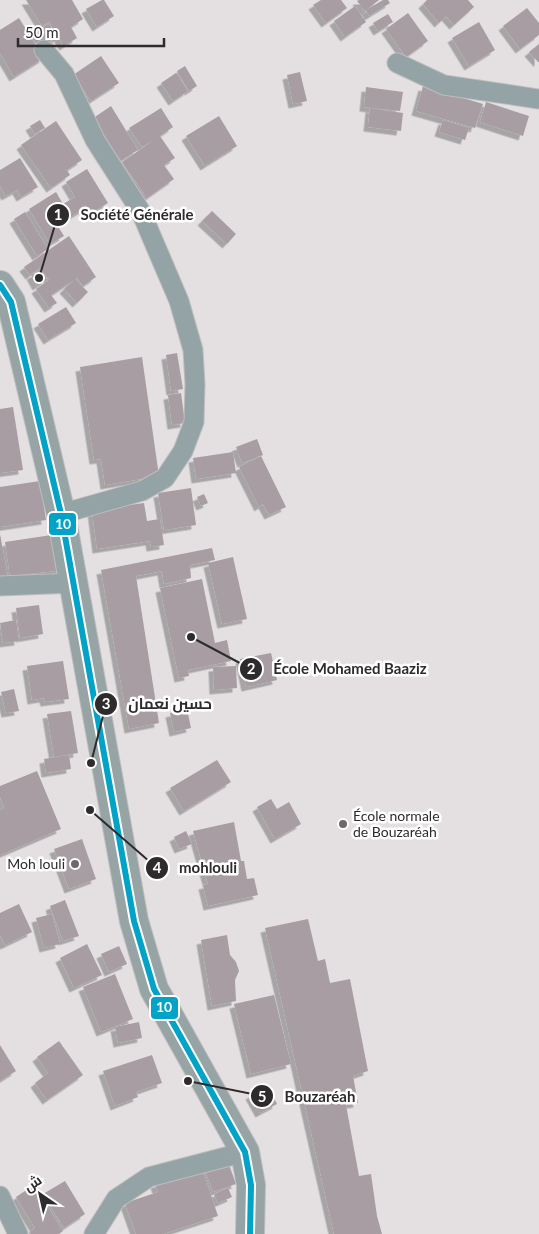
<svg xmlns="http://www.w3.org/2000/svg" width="539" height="1234" font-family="Lato,Cairo,sans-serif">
  <defs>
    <filter id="shadow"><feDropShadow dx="-4.5" dy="4.5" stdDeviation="0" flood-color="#0004"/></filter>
  </defs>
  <rect width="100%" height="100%" fill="#e4e0e2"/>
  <path fill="#a79da2" filter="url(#shadow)" d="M26 0H72L83 19 71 27 77 38 64 46 49 22 42 26Z
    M102 0H104L114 16 97 27 86 9Z
    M321 0H341L347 8 326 23 313 5Z
    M359 0H379L365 11 357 1Z
    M383 0H388L390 3 369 16 366 10Z
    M427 0H468L474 7 454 25 446 16 439 23 423 4Z
    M355 6 366 22 345 37 334 21Z
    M527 8 539 23V35L520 49 503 26Z
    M408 13 428 41 406 57 386 29Z
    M388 14 393 22 378 31 373 23Z
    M19 18 44 58 14 77 0 53V30Z
    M479 22 495 50 469 66 452 38Z
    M49 24 58 39 53 42 43 27Z
    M41 28 54 46 48 50 35 33Z
    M539 44V62H538L529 52Z
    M101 56 119 83 91 101 73 75Z
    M185 66 197 86 189 91 177 71Z
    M300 72 307 101 293 104 287 75Z
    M176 73 188 91 173 101 161 83Z
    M423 86 483 104 475 128 416 111Z
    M366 87 403 92 400 111 364 107Z
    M486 102 529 116 523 136 480 122Z
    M111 106 138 150 115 164 89 121Z
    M161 108 173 127 160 136 175 158 164 165 174 179 147 198 122 162 154 140 142 147 129 128Z
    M370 108 403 113 401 131 368 127Z
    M219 116 237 146 205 166 186 136Z
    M40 120 45 128 35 134 30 126Z
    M443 120 469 128 465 140 439 132Z
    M56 121 82 160 67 170 70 175 51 188 21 145Z
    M20 158 38 187 21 197 17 190 6 196 0 186V170Z
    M87 169 108 203 87 216 84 209 57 225 64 236 50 244 29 209 56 192 63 204 75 197 66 182Z
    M212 211 236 234 227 244 202 221Z
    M25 212 48 249 37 256 14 219Z
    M69 236 96 277 83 286 77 278 51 295 57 303 49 308 36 289 49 280 40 268 30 275 24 267Z
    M41 270 47 280 37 286 31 275Z
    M75 279 88 292 77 303 64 289Z
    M66 307 76 323 48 340 38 324Z
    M177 353 183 389 171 391 166 355Z
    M142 357 159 476 105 485 101 459 94 460 80 367Z
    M181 393 185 423 172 425 168 395Z
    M13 407 23 470 0 473V409Z
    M257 439 263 455 242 463 236 447Z
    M233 452 236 473 196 479 193 458Z
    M261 456 286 507 269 515 263 504 259 507 239 467Z
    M40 481 46 520 0 527V487Z
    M191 488 196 525 164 530 158 493Z
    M204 494 208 503 201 506 197 497Z
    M144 503 147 521 160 519 164 545 151 547 150 541 97 549 92 510Z
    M0 534 8 577 0 578Z
    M58 534 63 570 10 576 5 542Z
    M212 548 215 560 190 565 191 578 164 584 162 571 136 576 159 723 129 729 101 570Z
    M233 557 247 619 222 624 208 563Z
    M202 579 215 643 227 640 231 661 188 670 189 676 179 678 160 588Z
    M39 605 43 634 20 638 16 608Z
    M16 620 19 641 3 643 0 623Z
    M271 653 277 680 246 687 240 659Z
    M63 661 69 699 45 702 44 698 32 700 27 666Z
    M236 666 237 688 214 690 213 667Z
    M14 689 19 711 6 713 1 692Z
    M187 709 191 728 174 732 170 713Z
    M71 711 78 753 54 757 47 714Z
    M69 755 71 769 46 773 44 759Z
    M217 760 231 782 184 811 170 788Z
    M37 771 61 829 0 855V810L4 808 0 797V786Z
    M271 799 277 809 289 802 301 824 275 839 257 807Z
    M234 822 241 861H244L247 879 254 878 258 895 208 906 203 885 208 884 193 831Z
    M186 831 192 844 179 849 174 837Z
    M82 839 96 879 69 889 54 849Z
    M65 900 79 936 63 941 50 906Z
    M19 904 32 932 5 945 0 935V913Z
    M52 914 60 944 44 948 36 918Z
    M308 919 318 961 325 959 330 983 350 979 368 1071 353 1076 358 1103 346 1105 359 1176 371 1174 377 1216 382 1234H334L265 928Z
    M227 935 230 955 236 962 239 971 235 980 236 1001 212 1006 201 940Z
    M87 944 102 975 74 988 60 958Z
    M119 946 127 964 109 972 101 954Z
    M115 974 133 1019 101 1032 83 987Z
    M274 995 291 1064 251 1074 234 1004Z
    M139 1022 142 1038 118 1043 115 1027Z
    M59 1041 83 1075 47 1100 35 1083 48 1073 37 1057Z
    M0 1045 16 1071 0 1081Z
    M152 1055 162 1083 136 1092 138 1097 115 1106 103 1071Z
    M268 1086 277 1104 260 1113 250 1095Z
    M228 1162 236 1184 213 1192 205 1170Z
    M202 1168 218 1216 163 1234H136L125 1203 158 1192 155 1184Z
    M65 1181 85 1214 64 1228 43 1194Z
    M34 1185 63 1231 59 1234H31L29 1232 35 1228 16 1197Z
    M228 1188 232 1197 218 1203 214 1194Z"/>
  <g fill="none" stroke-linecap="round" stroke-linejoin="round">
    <defs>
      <path id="minor" d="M44 50 64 74 95 140 141 212 179 301 193 350 195 384 194 422 183 451 165 478 142 491 61 514
        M397 63 444 85 539 99
        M0 586 75 583
        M0 1196 18 1234
        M94 1234 116 1199 149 1177 245 1152"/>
      <path id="primary" d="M0 285 11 302 61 514 134 921 154 989 245 1152 251 1185 250 1234"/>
    </defs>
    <use href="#minor" stroke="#bfbdbe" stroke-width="21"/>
    <use href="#primary" stroke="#bfbdbe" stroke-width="30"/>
    <use href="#minor" stroke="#94a3a5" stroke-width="19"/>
    <use href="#primary" stroke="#96a4a6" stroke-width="28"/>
    <defs>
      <path id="bus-1" d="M0 285 11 302 61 514 134 921 154 989 245 1152 251 1185 250 1234"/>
    </defs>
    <use href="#bus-1" stroke="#fff" stroke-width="10"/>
    <use href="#bus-1" stroke="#02a3c6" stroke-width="6"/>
  </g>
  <g fill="#6e6a6c" stroke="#fff" stroke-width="2">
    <circle cx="343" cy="824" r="5"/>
    <circle cx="75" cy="864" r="5"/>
  </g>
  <g text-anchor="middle" stroke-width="5" stroke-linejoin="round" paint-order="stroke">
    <g font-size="14" fill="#2e2b2d" stroke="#fff" text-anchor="start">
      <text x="353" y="821">École normale<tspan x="353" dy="16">de Bouzaréah</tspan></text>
      <text x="65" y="869" text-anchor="end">Moh louli</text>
    </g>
  </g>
  <path fill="none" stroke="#2e2b2d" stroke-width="2" d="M39 278L58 215M191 637L251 669M91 763L106 704M90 810L157 868M188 1081L262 1096"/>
  <g fill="#2e2b2d" stroke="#fff" stroke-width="2">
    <circle cx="39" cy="278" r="5"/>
    <circle cx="191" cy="637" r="5"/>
    <circle cx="91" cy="763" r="5"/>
    <circle cx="90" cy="810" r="5"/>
    <circle cx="188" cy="1081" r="5"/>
    <circle cx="58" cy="215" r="12"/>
    <circle cx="251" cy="669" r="12"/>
    <circle cx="106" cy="704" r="12"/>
    <circle cx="157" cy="868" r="12"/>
    <circle cx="262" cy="1096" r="12"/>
  </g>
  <g font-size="15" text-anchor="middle" font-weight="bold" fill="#fff">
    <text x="58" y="220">1</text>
    <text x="251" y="674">2</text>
    <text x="106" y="709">3</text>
    <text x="157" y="873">4</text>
    <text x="262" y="1102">5</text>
  </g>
  <g font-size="15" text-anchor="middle" font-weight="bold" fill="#2e2b2d" stroke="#fff" stroke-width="5" stroke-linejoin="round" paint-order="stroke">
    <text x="137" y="220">Société Générale</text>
    <text x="350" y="674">École Mohamed Baaziz</text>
    <text x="170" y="709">حسين نعمان</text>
    <text x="208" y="873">mohlouli</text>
    <text x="320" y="1102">Bouzaréah</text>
  </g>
  <g stroke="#fff" stroke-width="2">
    <rect x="48" y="512" width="29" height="24" rx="5" fill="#02a3c6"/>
    <rect x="150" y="996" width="29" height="24" rx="5" fill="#02a3c6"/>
  </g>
  <g font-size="14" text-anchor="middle" font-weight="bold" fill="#fff">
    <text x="63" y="529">10</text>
    <text x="164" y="1012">10</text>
  </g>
  <g transform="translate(40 1194) rotate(326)" stroke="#ffffff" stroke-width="4" paint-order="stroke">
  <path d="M0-4L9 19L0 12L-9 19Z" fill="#2e2b2d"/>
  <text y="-8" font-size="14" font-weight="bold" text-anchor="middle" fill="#2e2b2d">ش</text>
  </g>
  <path d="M18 38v8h146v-8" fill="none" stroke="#2e2b2d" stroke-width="2.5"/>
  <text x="25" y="38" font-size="15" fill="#2e2b2d" stroke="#ffffff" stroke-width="4" paint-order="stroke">50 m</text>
</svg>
